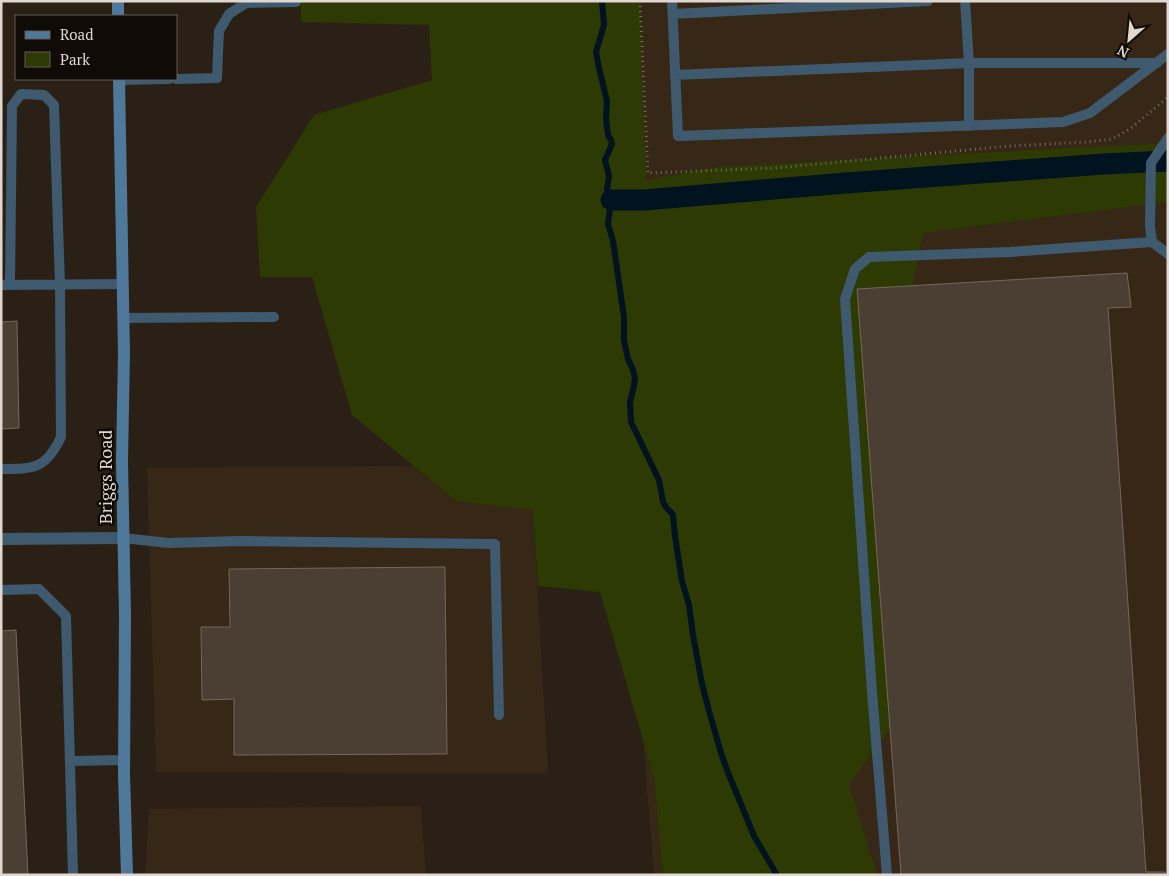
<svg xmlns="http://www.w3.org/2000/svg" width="1169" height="876" font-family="'PT Serif',serif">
  <rect width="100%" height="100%" fill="#2b2015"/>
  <path fill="#372717" d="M599 1H1168V875H654L621 466Z
    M413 466 456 501 533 509 548 773 156 772 147 468Z
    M421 806 426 875H145L149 809Z"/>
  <path fill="#2e3a03" d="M301 1H640L646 180 717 167 1168 143V202L923 233 883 429 905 709 849 784 877 875H663L654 778 600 592 538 586 533 510 456 501 352 415 312 277H260L256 207 314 115 432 80 429 25 301 22Z"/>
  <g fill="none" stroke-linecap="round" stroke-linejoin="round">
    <path stroke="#00131f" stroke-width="6" d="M602 1 604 25 596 52 599 68 607 101 606 119 608 135 611 140 612 144 605 160 609 176 607 189 611 201 608 224 613 241 624 317V340L628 359 633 370 635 378 634 386 630 402 631 422 659 480 663 502 666 507 673 515 675 536 682 581 689 605 693 635 702 684 709 711 721 753 727 770 754 836 777 875"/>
    <path stroke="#00131f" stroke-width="21" d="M611 200H644L846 183 1104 164 1168 161"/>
  </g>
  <path fill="#4b3e32" stroke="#76685b" d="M1127 273 1131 307 1108 308 1146 872H1165V875H901L857 289Z
    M17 321 19 428 1 429V322Z
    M445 567 447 754 234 755V699L202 700 201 627H230L229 569Z
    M16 630 28 875H1V631Z"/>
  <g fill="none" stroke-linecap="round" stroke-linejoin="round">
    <path stroke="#776d64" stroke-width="3" stroke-dasharray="1 4" stroke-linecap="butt" d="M640 1 648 173 775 168 1009 146 1087 142 1112 139 1130 129 1168 97"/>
    <path stroke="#3f5a6f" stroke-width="10" d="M672 1 678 136 1063 122 1090 113 1168 54
      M965 1 969 63V126
      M673 14 928 1
      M675 75 969 63H1157
      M176 79 217 78 219 31 229 14 246 3 296 2
      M119 80 169 79
      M1152 242 1150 226 1151 163 1168 138
      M1 285 123 284
      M123 318 274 317
      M1 469C34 469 46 469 61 437L60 285 54 105 44 95 21 94 12 106 10 285
      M123 538 169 543 240 541 495 544 499 715
      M1 590 39 589 66 616 73 875
      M70 761 124 760
      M887 875 872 692 845 299 855 269 869 257 1010 252 1152 242 1168 254"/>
    <path stroke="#3f5a6f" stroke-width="12" d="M1 539 123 538"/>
    <path stroke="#4e799b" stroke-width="12" d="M118 1V16
      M119 79 124 354 122 461 125 616 124 775 127 875"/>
  </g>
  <g text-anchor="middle" stroke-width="5" stroke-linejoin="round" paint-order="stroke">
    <g font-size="18" fill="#dfd7d0" stroke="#100b06">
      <text transform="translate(106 477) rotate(-90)" y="6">Briggs Road</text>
    </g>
  </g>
  <rect width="1169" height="876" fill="none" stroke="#dfd7d0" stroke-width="5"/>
  <rect x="15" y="15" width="162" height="65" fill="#100b06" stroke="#635d57"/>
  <rect x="25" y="31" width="25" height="8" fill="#4e799b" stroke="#635d57"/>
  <text x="60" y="40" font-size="15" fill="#dfd7d0">Road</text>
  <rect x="25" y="52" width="25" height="15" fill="#2e3a03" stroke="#635d57"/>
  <text x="60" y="65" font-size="15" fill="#dfd7d0">Park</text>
  <g transform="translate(1129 40) rotate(207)" stroke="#100b06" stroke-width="4" paint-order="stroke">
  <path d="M0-4L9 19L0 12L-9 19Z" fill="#dfd7d0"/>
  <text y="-8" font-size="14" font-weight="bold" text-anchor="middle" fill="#dfd7d0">N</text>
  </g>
</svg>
